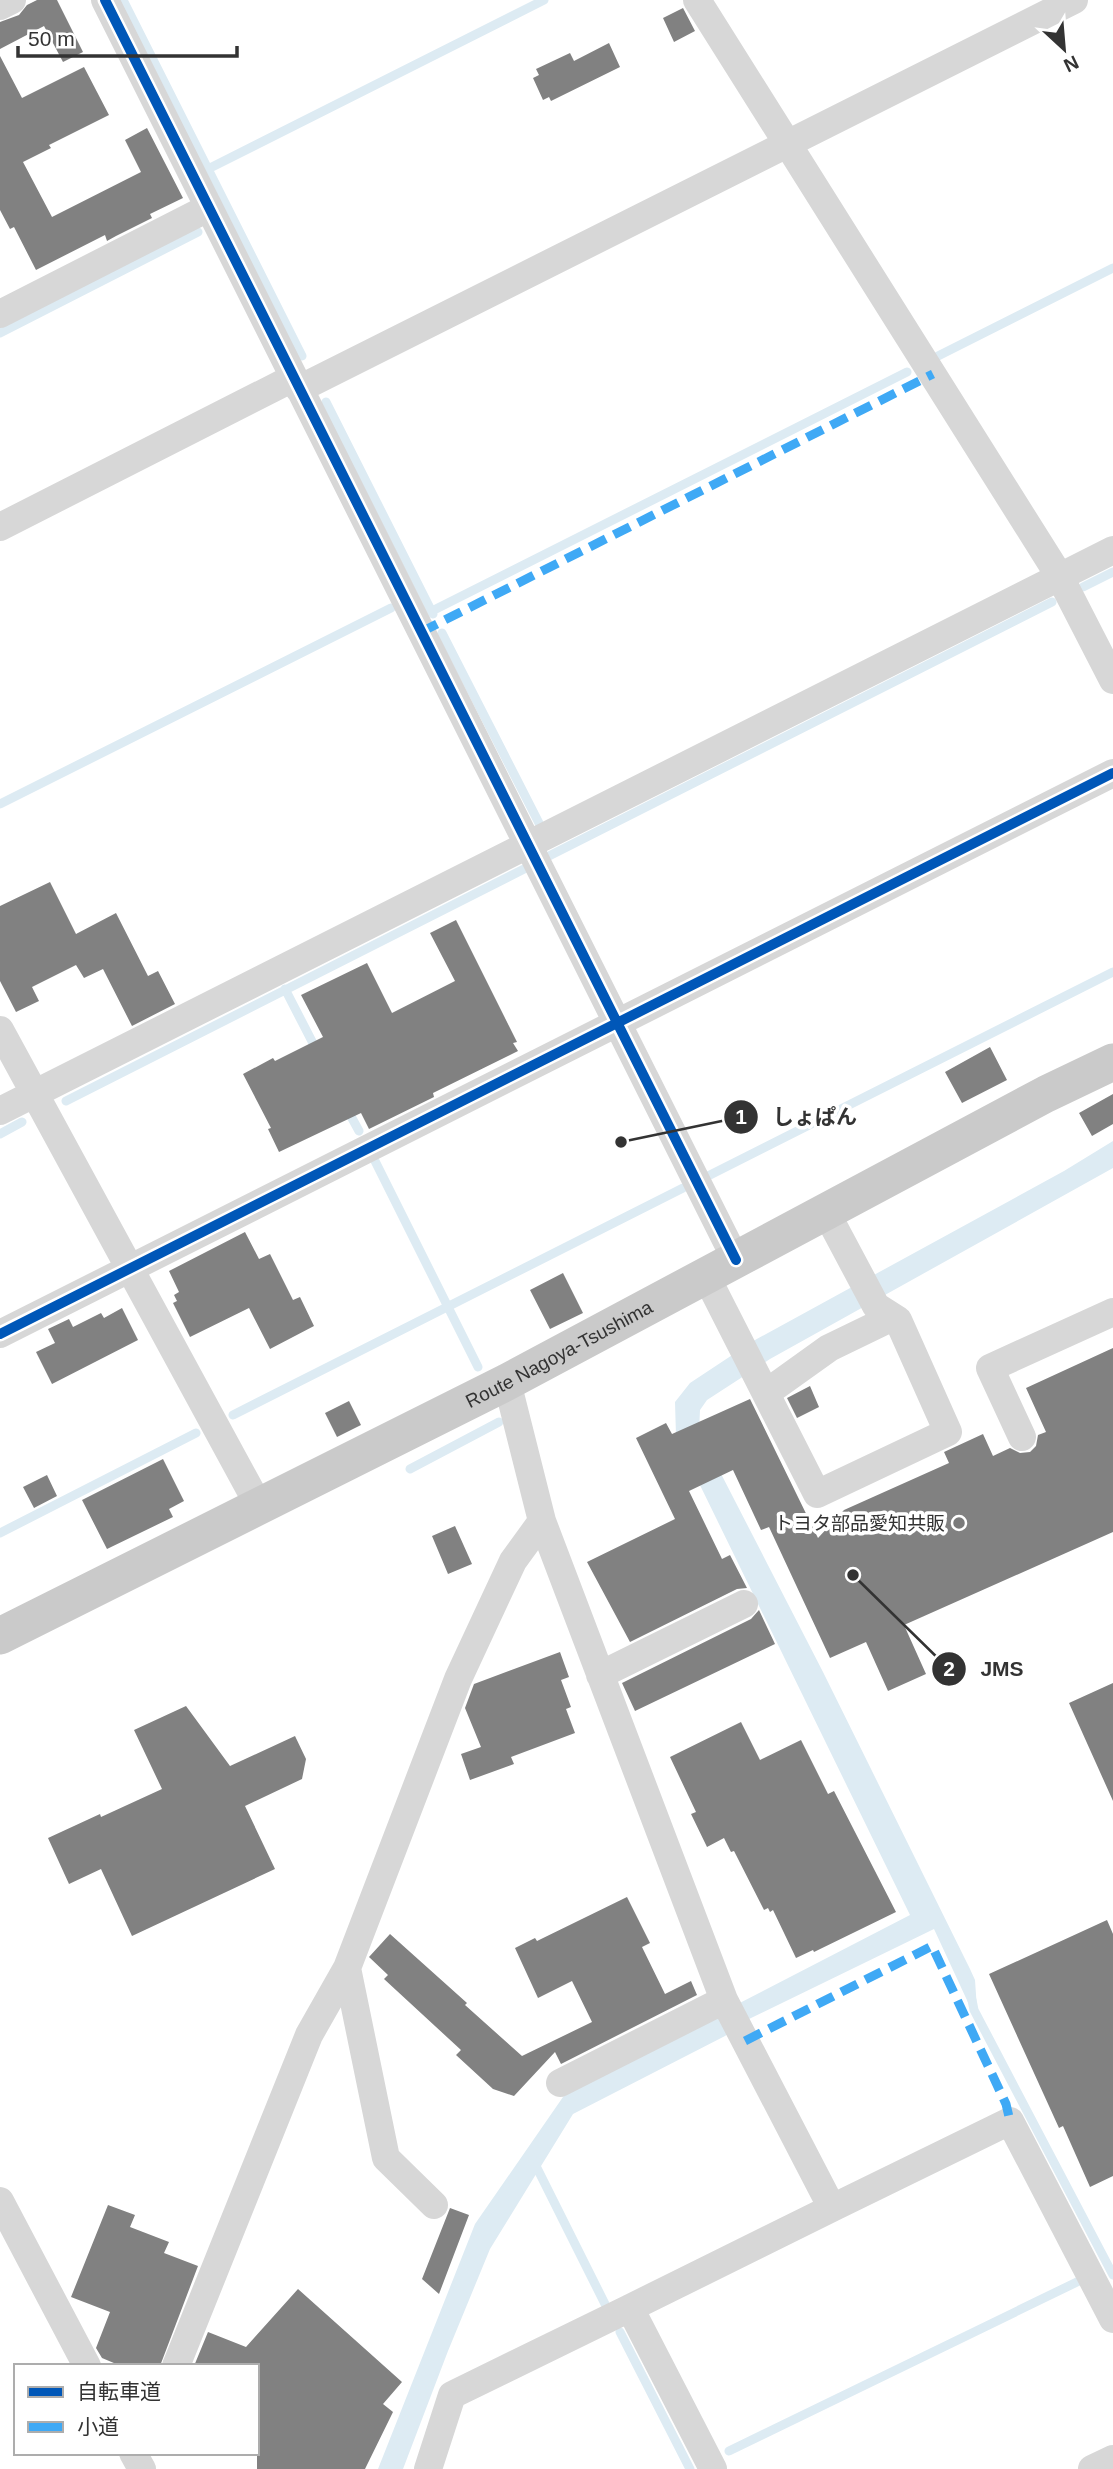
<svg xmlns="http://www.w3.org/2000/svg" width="1113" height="2469" font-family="Arial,'Noto Sans JP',sans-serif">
  <rect width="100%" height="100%" fill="#fff"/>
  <path fill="#ddebf3" d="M1113 1141V1168L770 1359 707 1400 700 1410 699 1431 823 1672 970 1969 975 1980 977 2009 972 2011 934 1929 749 2019 725 2036 573 2114 490 2249 448 2351 403 2469H378L475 2224 563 2097 573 2089 910 1915 676 1436 675 1402 690 1383 755 1340 1064 1171Z"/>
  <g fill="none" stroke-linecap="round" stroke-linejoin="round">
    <path stroke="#ddebf3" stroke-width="9" d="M123 0 302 356
      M208 169 544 0
      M0 333 198 232
      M938 356 1113 268
      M326 402 433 614
      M1083 587 1113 572
      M432 611 907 372
      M442 633 540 825
      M0 804 391 608
      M547 857 1052 602
      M285 989 318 1053
      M66 1101 528 867
      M347 1109 359 1131
      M0 1134 22 1122
      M375 1161 478 1367
      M708 1176 1113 972
      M233 1415 683 1188
      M410 1469 499 1422
      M0 1533 196 1433
      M972 2000 974 2010 1113 2275
      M533 2160 606 2306
      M620 2332 690 2469
      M729 2451 1079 2281"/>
  </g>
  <path fill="#818181" d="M37 0H57L83 52 63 62 44 26 0 49V22L19 15 27 5Z
    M683 8 695 31 674 42 663 18Z
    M609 43 620 67 551 101 549 97 543 100 533 78 539 75 536 69 570 53 574 61Z
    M0 56 22 98 84 67 109 115 49 145 51 148 23 162 52 217 141 172 125 140 147 128 183 198 150 214 152 218 116 236 107 241 105 235 36 270 14 227 10 229 0 210Z
    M50 882 76 934 116 913 148 976 158 971 175 1004 132 1026 103 969 84 978 76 965 32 987 39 1001 16 1012 0 981V906Z
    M456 920 517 1042 513 1043 518 1051 433 1093 434 1097 369 1129 361 1113 279 1152 268 1129 271 1128 243 1074 273 1058 275 1061 323 1037 301 995 367 963 392 1013 455 981 430 933Z
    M990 1047 1007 1080 962 1103 945 1072Z
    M1113 1094V1124L1092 1136 1079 1113Z
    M245 1232 259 1259 270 1254 293 1300 300 1297 314 1326 270 1349 249 1308 190 1337 173 1303 177 1301 174 1295 179 1292 169 1271Z
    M563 1273 583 1313 550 1329 530 1290Z
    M122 1308 138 1340 52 1384 36 1352 55 1343 48 1329 69 1319 73 1327 101 1313 104 1318Z
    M1113 1348V1532L904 1625 926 1674 888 1691 866 1642 830 1658 769 1527 761 1530 733 1470 689 1491 722 1559 730 1555 747 1588 737 1589 630 1642 587 1562 675 1519 636 1438 666 1423 672 1434 750 1399 818 1538 844 1510 949 1463 944 1452 983 1434 993 1456 1010 1448 1020 1453 1030 1452 1036 1446 1038 1435 1046 1432 1026 1388Z
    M810 1386 819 1407 797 1418 787 1398Z
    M349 1401 361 1425 337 1437 325 1413Z
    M163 1459 184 1501 169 1509 173 1517 107 1549 82 1500Z
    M47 1475 57 1496 34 1508 23 1487Z
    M455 1526 472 1564 448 1574 432 1536Z
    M759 1610 775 1644 635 1711 622 1683 751 1619Z
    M560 1652 569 1677 561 1680 571 1707 566 1709 575 1733 511 1757 514 1764 470 1780 461 1754 481 1747 465 1708 474 1684Z
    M1113 1683V1801L1069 1703Z
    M186 1706 230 1766 295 1736 306 1759 302 1779 245 1806 275 1869 132 1936 101 1869 69 1884 48 1838 100 1814 101 1817 162 1789 134 1730Z
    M741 1722 760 1760 801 1740 828 1794 834 1791 896 1912 814 1952 813 1950 796 1958 773 1910 770 1912 768 1908 764 1910 734 1851 731 1852 724 1838 707 1847 691 1814 696 1812 670 1757Z
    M627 1897 650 1943 642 1947 665 1994 691 1981 697 1995 561 2064 555 2052 514 2096 493 2089 456 2055 461 2050 384 1979 388 1975 369 1957 390 1934 467 2003 465 2005 522 2056 592 2022 572 1981 538 1998 515 1948 535 1938 537 1941Z
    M1107 1920 1113 1934V2176L1090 2187 1063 2126 1059 2128 989 1974Z
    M108 2205 135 2215 130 2227 169 2242 164 2253 198 2266 160 2366H121L102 2358 96 2348 110 2312 71 2297Z
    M450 2208 469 2215 439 2294 422 2279Z
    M298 2289 402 2382 383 2404 393 2412 365 2469H257V2366H194L208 2332 246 2347Z"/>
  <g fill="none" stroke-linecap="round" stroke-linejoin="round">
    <path stroke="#d7d7d7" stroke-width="28" d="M105 0 736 1260
      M697 0 1060 577 1113 680
      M0 6 12 0
      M0 314 208 208
      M299 389 1074 0
      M0 527 293 378
      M0 1030 259 1506
      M0 1111 1113 550
      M706 1276 817 1494 948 1432 898 1320 876 1306 826 1212
      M0 1334 1113 773
      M766 1393 829 1348 893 1317
      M1022 1437 990 1368 1113 1312
      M542 1521 724 2000 832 2208 1010 2121 1113 2319
      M600 1675 744 1604
      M347 1968 386 2158 434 2205
      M560 2083 724 2000
      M0 2201 87 2366
      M176 2366 309 2035 347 1968 458 1679 513 1561 542 1521 507 1382
      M133 2453 142 2469
      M428 2469 452 2395 630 2308
      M713 2469 630 2308 832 2208
      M1092 2469 1113 2459"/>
    <path stroke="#cacaca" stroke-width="37" id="s1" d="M0 1636 507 1382 1046 1094 1113 1062"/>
    <path stroke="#3fa9f5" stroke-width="9" stroke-dasharray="18 9" stroke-linecap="butt" d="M421 632 933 374
      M745 2041 932 1946 1006 2104 1010 2121"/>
    <defs>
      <path id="cycleway" d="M105 0 736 1260
        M0 1334 1113 773"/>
    </defs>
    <use href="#cycleway" stroke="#fff" stroke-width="15"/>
    <use href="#cycleway" stroke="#0057b8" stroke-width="10"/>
  </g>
  <circle fill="#7a7a7a" stroke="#fff" stroke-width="2.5" cx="959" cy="1523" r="7"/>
  <g text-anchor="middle" stroke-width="7" stroke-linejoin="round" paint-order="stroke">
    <g font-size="19" fill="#333" stroke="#fff">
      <text dy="7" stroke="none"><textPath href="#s1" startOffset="626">Route Nagoya-Tsushima</textPath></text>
    </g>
    <g font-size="19" fill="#333" stroke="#fff" text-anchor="end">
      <text x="945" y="1530">トヨタ部品愛知共販</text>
    </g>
  </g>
  <path fill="none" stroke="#333" stroke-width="2.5" d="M621 1142L741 1117M853 1575L949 1669"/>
  <g fill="#333" stroke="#fff" stroke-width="2.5">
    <circle cx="621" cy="1142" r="7"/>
    <circle cx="853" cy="1575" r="7"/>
    <circle cx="741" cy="1117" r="18"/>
    <circle cx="949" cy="1669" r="18"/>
  </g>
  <g font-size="21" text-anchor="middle" font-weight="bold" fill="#fff">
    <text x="741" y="1124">1</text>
    <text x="949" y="1676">2</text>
  </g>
  <g font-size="21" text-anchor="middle" font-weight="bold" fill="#333" stroke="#fff" stroke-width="7" stroke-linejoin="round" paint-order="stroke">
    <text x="815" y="1124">しょぱん</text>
    <text x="1002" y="1676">JMS</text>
  </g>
  <rect x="14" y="2364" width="245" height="91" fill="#ffffff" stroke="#adadad" stroke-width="2"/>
  <rect x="28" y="2387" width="35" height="10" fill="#0057b8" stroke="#adadad" stroke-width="2"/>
  <text x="77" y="2399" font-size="21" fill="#333333">自転車道</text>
  <rect x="28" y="2422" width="35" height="10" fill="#3fa9f5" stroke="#adadad" stroke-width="2"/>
  <text x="77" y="2434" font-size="21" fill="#333333">小道</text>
  <g transform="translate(1064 49) rotate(154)" stroke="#ffffff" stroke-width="5" paint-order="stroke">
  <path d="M0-5L12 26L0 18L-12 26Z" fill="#333333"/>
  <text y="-10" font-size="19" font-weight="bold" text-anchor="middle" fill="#333333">N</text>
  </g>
  <path d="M18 46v10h219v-10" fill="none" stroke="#333333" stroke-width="3.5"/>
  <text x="28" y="46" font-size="21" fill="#333333" stroke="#ffffff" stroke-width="5" paint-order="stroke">50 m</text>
</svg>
